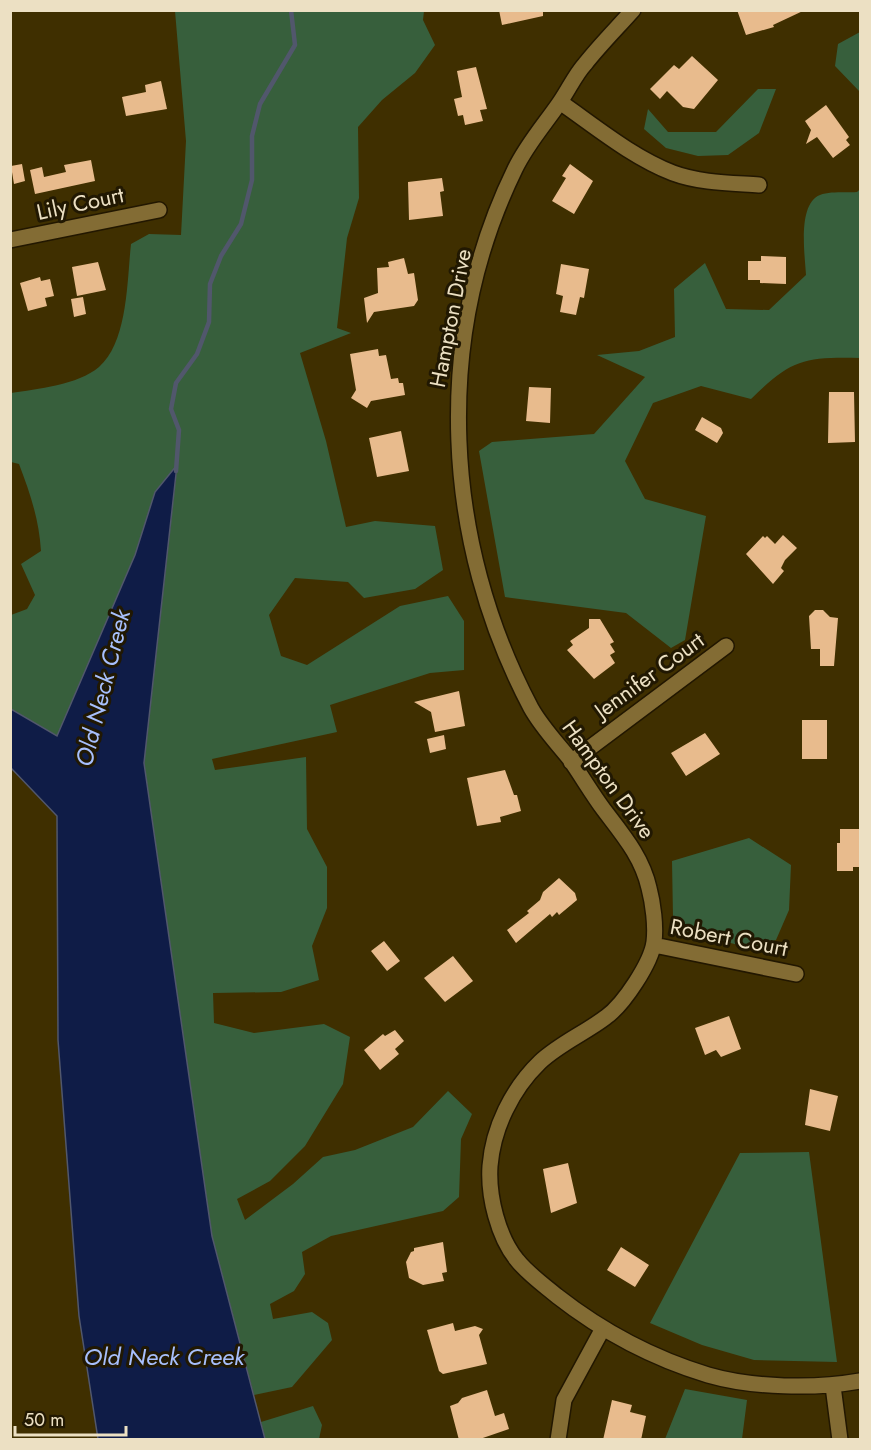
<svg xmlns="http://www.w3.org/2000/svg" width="871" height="1450" font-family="Jost,sans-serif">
  <rect width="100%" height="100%" fill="#3f2f00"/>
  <path fill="#375f3c" d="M175 11H424L423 20 435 45 415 73 382 100 358 127 359 198 347 238 337 328 351 333 300 353 326 441 346 527 375 521 435 526 443 570 415 589 364 598 348 582 295 578 269 615 281 656 307 665 400 606 448 596 464 621V670L430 673 330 705 337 732 212 759 215 770 306 757 307 829 327 867V908L312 946 319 980 281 992 213 993 214 1023 254 1033 324 1024 350 1037 343 1084 305 1146 270 1181 237 1199 245 1220 293 1184 323 1157 355 1150 413 1127 448 1091 472 1114 461 1139 459 1197 443 1211 331 1236 302 1252 305 1274 294 1291 270 1304 273 1319 312 1312 328 1323 332 1340 292 1387 254 1395 212 1236 144 763 177 467 155 492 135 555 57 737 11 709V615L27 609 35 595 21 564 41 551C39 519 30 493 19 464L11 462V393C37 389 78 385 99 367 128 342 127 280 131 244L149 234 181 235 186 141Z
    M860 32V92L835 66 838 44Z
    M758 89H776L759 133 728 155 698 156 666 148 644 129 648 109 668 132H716Z
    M860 189V358C804 357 792 359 751 399L701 386 653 403 625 461 645 499 706 516 685 640 671 648 626 613 505 597 479 451 492 442 594 434 645 377 597 355 639 351 675 337 674 289 705 263 726 309 769 310 806 275C805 256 797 204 820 195 830 191 846 193 857 192Z
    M749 838 791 865 789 910 776 940 750 948 680 930 673 917 672 861Z
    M809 1152 837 1362 754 1360 702 1345 650 1323 740 1153Z
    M685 1389 747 1400 742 1439H665Z
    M313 1406 322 1425 319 1439 265 1440 261 1422Z"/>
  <path fill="#0f1c47" stroke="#51576c" stroke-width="1.5" d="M177 465 144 763 212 1236 265 1439H98L79 1316 58 1040 57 816 11 768V709L57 736 135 555 155 492Z"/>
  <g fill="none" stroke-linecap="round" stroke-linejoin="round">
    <path stroke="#51576c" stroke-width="4.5" d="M176 471 179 430 171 409 176 383 197 354 209 322 210 284 221 256 241 224 252 180V136L260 104 295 45 291 10"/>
  </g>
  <path fill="#e8bb8d" d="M499 10H543V16L502 25Z
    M737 10H805L773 25 774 27 746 35Z
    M692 56 718 80 694 109 683 107 667 91 660 99 650 89 674 65 679 69Z
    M476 67 487 109 480 110 483 121 465 125 463 115 458 116 454 99 462 97 457 71Z
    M161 81 167 109 126 116 122 97 146 92 145 85Z
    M826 105 849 137 846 140 850 145 833 158 817 137 806 144 811 130 805 121Z
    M91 160 95 181 35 194 30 170 42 167 44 177 66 172 64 165Z
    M22 164 25 181 14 184 11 166Z
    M570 164 593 181 574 214 552 201 566 178 562 176Z
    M442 178 444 191 440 192 443 216 409 220 408 182Z
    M761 256 786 257V284L760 283V280H748V261H761Z
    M404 258 408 274 414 273 418 300 414 306 374 312 367 323 364 298 378 293 377 268 389 267 388 262Z
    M98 262 106 290 77 296 72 267Z
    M561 264 589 269 584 298 580 297 576 315 560 312 563 296 556 294Z
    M40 277 41 281 50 279 54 296 45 298 47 306 28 311 20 283Z
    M83 297 86 314 74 317 71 299Z
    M378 349 379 356 386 355 391 379 398 378 399 383H403L405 395 371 401 367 408 351 398 356 390 350 354Z
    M529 387 551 388 550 423 526 421Z
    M829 392H854L855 442 828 443Z
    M702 417 721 428 723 433 717 443 695 430Z
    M401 431 409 471 377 477 369 438Z
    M783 535 797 548 785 560 781 568 784 571 773 584 746 554 763 536 765 538 767 536 775 544Z
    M815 610H823L830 617 838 618 834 666H820V649H811L809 616Z
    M589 619H600L614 642 610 644 615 652 610 655 615 663 594 679 567 650 573 645 570 641 589 628Z
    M459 691 465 726 435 732 431 712 414 702Z
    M802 720H827V759H802Z
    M705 733 720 754 686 776 671 753Z
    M444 735 446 749 430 753 427 739Z
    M505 770 514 795H517L521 811 500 817 501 822 477 826 467 778Z
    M840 829H861V867H853V871H837V843H840Z
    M559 878 575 893 577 900 559 915 557 912 552 917 550 914 516 943 507 930 529 913 527 911 540 900 543 892Z
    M384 941 400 961 387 971 371 951Z
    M453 956 473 981 445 1002 424 978Z
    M729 1016 741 1049 721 1057 716 1050 705 1055 695 1028Z
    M395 1030 404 1041 395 1049 399 1054 380 1070 364 1050 383 1034 385 1036Z
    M810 1089 838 1096 830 1131 805 1125Z
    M568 1163 577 1203 551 1213 543 1169Z
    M443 1242 447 1272 442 1273 444 1281 423 1285 409 1278 406 1262 411 1252 414 1251V1248Z
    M621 1247 649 1265 635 1287 607 1270Z
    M453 1323 455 1331 475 1326 483 1329 479 1335 487 1364 443 1374 439 1371 427 1330Z
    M487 1390 495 1416 504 1413 509 1429 477 1440H459L450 1406 458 1403 462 1398Z
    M612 1400 632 1405 630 1412 646 1416 641 1440H603Z"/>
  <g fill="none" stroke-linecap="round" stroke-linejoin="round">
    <defs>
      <path id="street" d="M633 10C617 28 600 45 585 64 575 75 569 89 560 102 545 124 527 144 515 169 432 339 443 542 531 708 541 726 556 742 569 758 581 775 592 794 604 810 623 835 642 857 649 888 653 903 656 926 654 942 651 963 624 1004 606 1017 585 1033 559 1044 540 1062 512 1089 493 1128 490 1166 488 1196 498 1237 517 1260 528 1274 544 1285 557 1296 603 1332 652 1358 708 1375 753 1388 815 1389 860 1381
        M560 102C596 127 632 157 673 173 700 183 731 183 759 185
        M10 240 159 210
        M571 762 726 646
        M654 945 796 974
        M833 1386 840 1440
        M558 1440 564 1400 602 1330"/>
    </defs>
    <use href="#street" stroke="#221700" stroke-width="18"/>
    <use href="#street" stroke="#836c34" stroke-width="15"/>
  </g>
  <g text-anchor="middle" stroke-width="6" stroke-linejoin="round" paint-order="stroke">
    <g font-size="22" fill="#ece0c3" stroke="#211802">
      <text transform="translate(80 203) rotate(-12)" y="8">Lily Court</text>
      <text transform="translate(450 318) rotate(-79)" y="8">Hampton Drive</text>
      <text transform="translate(649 675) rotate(-36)" y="8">Jennifer Court</text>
      <text transform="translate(609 779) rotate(54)" y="8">Hampton Drive</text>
      <text transform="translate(729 937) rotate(11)" y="8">Robert Court</text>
    </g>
    <g font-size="24" font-style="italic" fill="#a7bffc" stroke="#211802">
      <text transform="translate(103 688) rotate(-76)" y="8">Old Neck Creek</text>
      <text x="164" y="1365">Old Neck Creek</text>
    </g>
  </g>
  <rect width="871" height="1450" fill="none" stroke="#ece0c3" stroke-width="24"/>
  <path d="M15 1426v9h111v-9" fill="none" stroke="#ece0c3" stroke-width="3"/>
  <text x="24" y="1426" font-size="18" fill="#ece0c3" stroke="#211802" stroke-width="4.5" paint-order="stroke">50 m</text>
</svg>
